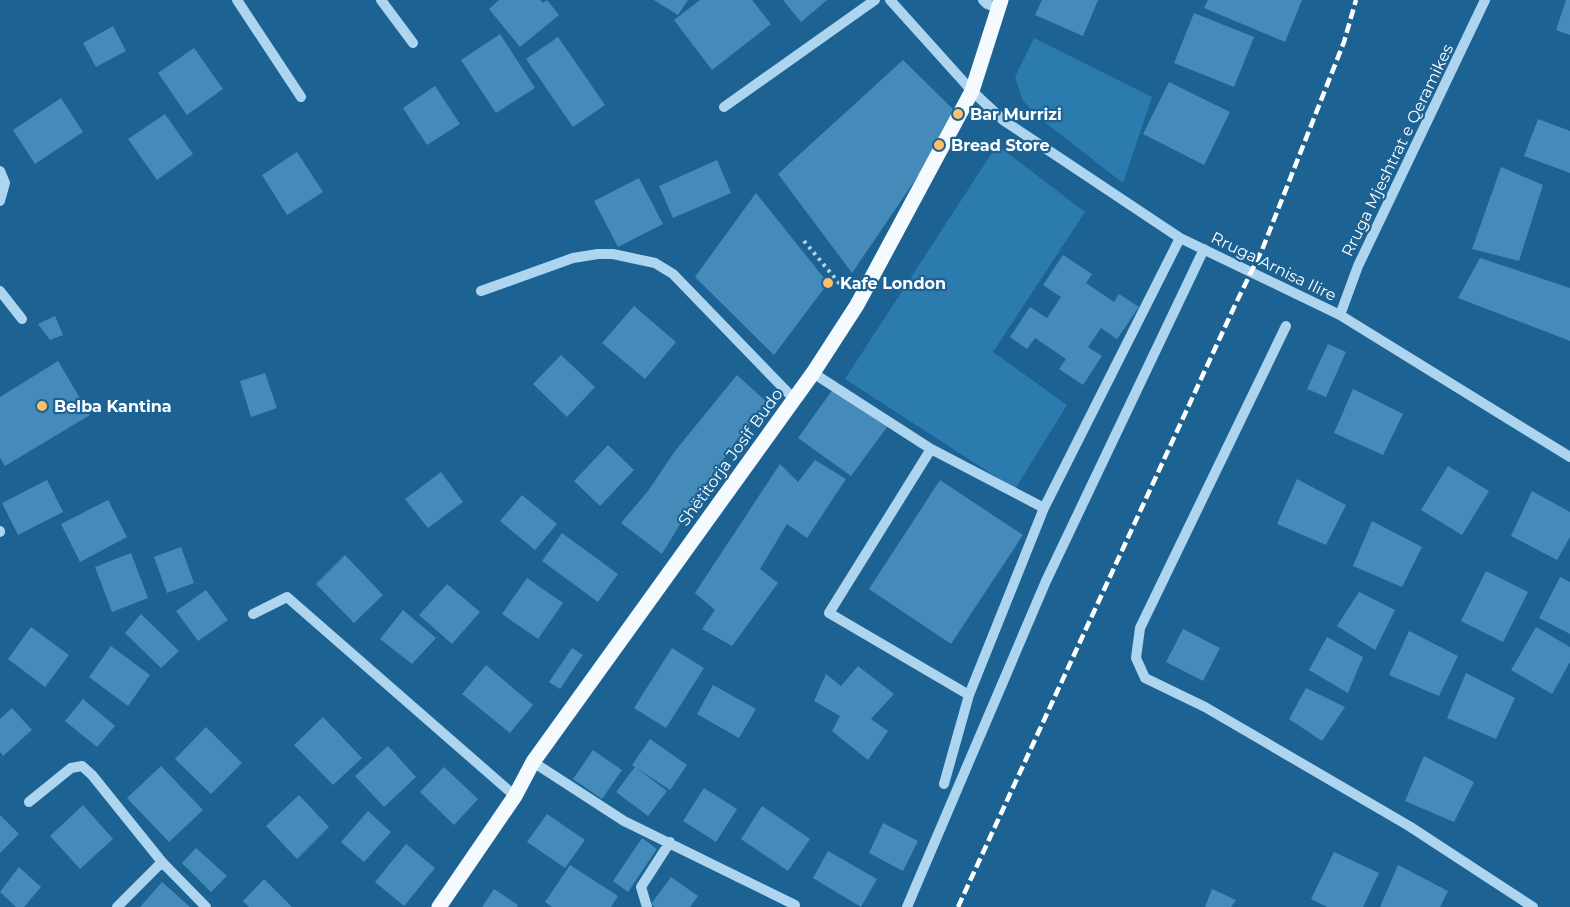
<svg xmlns="http://www.w3.org/2000/svg" width="1570" height="907" font-family="Montserrat,sans-serif">
  <rect width="100%" height="100%" fill="#1c6293"/>
  <path fill="#2c7baf" d="M1034 38 1152 97 1123 183 1038 117 1023 101 1015 77Z
    M997 145 1085 212 993 352 1067 405 1015 489 845 379Z"/>
  <path fill="#448bba" d="M499 0H540L543 3 547 0 559 15 520 47 489 9Z
    M654 0H688L678 15Z
    M700 0H752L771 24 712 70 674 20Z
    M783 0H827L801 22Z
    M1042 0H1098L1083 36 1035 15Z
    M1208 0H1302L1285 42 1204 8Z
    M1566 0H1570V35L1556 30Z
    M1194 13 1254 37 1234 87 1174 63Z
    M113 26 126 51 96 67 83 43Z
    M500 34 535 88 496 113 461 60Z
    M558 37 605 105 573 127 526 59Z
    M194 48 223 89 187 115 158 73Z
    M903 60 958 114 939 145 852 273 778 174Z
    M1169 82 1230 112 1204 165 1143 134Z
    M435 86 460 124 427 145 403 108Z
    M61 98 83 132 35 164 13 130Z
    M165 114 193 154 157 180 128 139Z
    M1538 119 1570 131V173L1524 156Z
    M297 152 323 192 287 215 262 175Z
    M717 160 731 193 673 218 659 186Z
    M1501 167 1543 185 1519 261 1472 249Z
    M639 178 663 224 618 247 594 201Z
    M756 193 828 283 774 355 695 277Z
    M1063 255 1092 274 1086 283 1114 302 1119 294 1139 307 1117 339 1101 328 1088 347 1102 356 1083 385 1059 369 1066 359 1035 338 1027 349 1010 337 1030 307 1047 318 1061 297 1043 285Z
    M1480 258 1570 288V341L1458 298Z
    M634 306 676 342 645 379 602 343Z
    M55 316 63 335 50 340 38 324Z
    M1328 344 1346 352 1326 397 1307 389Z
    M561 355 595 387 567 417 533 384Z
    M58 361 90 415 5 466 0 458V397Z
    M265 373 277 408 251 417 240 381Z
    M737 375 768 403 736 441 685 516 662 554 621 523 648 491 675 451Z
    M833 389 887 427 851 476 798 438Z
    M1353 389 1403 414 1383 455 1334 433Z
    M608 445 634 470 600 506 574 481Z
    M815 460 846 479 807 538 787 524 760 569 778 583 732 646 702 629 715 610 695 593 780 464 798 482Z
    M1448 466 1489 491 1462 535 1421 510Z
    M441 472 463 502 428 528 405 499Z
    M1297 479 1346 505 1326 545 1277 524Z
    M47 480 63 512 18 535 2 503Z
    M940 480 1023 535 951 644 869 589Z
    M1532 491 1570 512V537L1557 560 1511 536Z
    M522 495 557 524 535 550 500 521Z
    M108 500 127 537 80 562 61 524Z
    M1372 521 1422 547 1402 587 1353 566Z
    M562 533 618 574 598 602 542 561Z
    M181 547 194 583 167 593 154 557Z
    M131 553 148 598 112 612 95 567Z
    M345 555 383 595 354 623 316 584Z
    M1486 571 1528 592 1503 642 1461 621Z
    M1560 577 1570 582V634L1539 618Z
    M527 578 563 603 538 639 502 614Z
    M447 584 480 612 452 644 419 615Z
    M206 590 228 620 198 641 176 611Z
    M1359 592 1395 610 1375 650 1337 626Z
    M403 610 436 638 412 664 380 639Z
    M141 614 179 651 161 668 125 633Z
    M31 627 69 655 45 687 8 659Z
    M1536 627 1570 647V662L1552 694 1511 670Z
    M1183 629 1220 648 1203 681 1166 662Z
    M1409 631 1458 656 1439 696 1389 675Z
    M1327 637 1363 657 1348 693 1309 670Z
    M111 646 150 675 128 706 89 677Z
    M572 648 583 655 560 689 549 682Z
    M672 648 704 668 666 728 634 708Z
    M486 665 533 705 510 733 462 694Z
    M858 666 894 694 871 719 888 731 868 760 832 731 840 716 814 701 826 674 841 686Z
    M1466 673 1515 698 1496 739 1447 718Z
    M713 685 756 709 739 738 697 714Z
    M1306 688 1345 707 1322 741 1289 719Z
    M83 699 115 726 97 747 65 721Z
    M12 708 32 730 3 756 0 752V719Z
    M323 717 362 758 333 785 294 745Z
    M206 727 242 763 211 794 175 759Z
    M650 739 687 765 670 790 632 765Z
    M388 746 416 777 384 807 355 776Z
    M593 750 622 770 602 799 573 779Z
    M1424 756 1474 782 1454 822 1405 801Z
    M161 766 203 810 169 842 127 798Z
    M444 767 478 799 454 825 420 792Z
    M635 767 667 791 648 816 616 792Z
    M704 788 737 809 716 842 683 821Z
    M299 795 329 827 297 859 266 826Z
    M83 805 113 839 80 869 50 836Z
    M762 806 810 839 788 871 741 839Z
    M368 811 391 832 364 862 341 842Z
    M547 814 585 840 565 868 527 842Z
    M0 815 19 834 0 853Z
    M883 823 918 841 903 871 869 853Z
    M642 838 657 849 628 892 613 881Z
    M406 844 435 868 404 906 375 882Z
    M196 848 227 876 211 892 182 863Z
    M828 851 877 879 861 907 813 878Z
    M1334 852 1379 873 1363 907H1327L1311 899Z
    M570 865 618 896 611 907H552L545 902Z
    M1398 865 1448 891 1440 907H1380Z
    M19 867 41 887 24 907H16L0 892Z
    M671 877 698 896 690 907H655L651 904Z
    M264 879 292 907H249L243 901Z
    M162 882 190 907H140Z
    M494 889 518 905 517 907H482Z
    M1212 889 1236 900 1231 907H1205Z"/>
  <g fill="none" stroke-linecap="round" stroke-linejoin="round">
    <path stroke="#add5ef" stroke-width="4" stroke-dasharray="3 4.5" stroke-linecap="butt" d="M804 241 844 289"/>
    <path stroke="#add5ef" stroke-width="10" d="M237 0 301 97
      M381 0 413 43
      M890 0 972 91 1003 120 1180 238 1340 315 1570 457
      M983 0 987 4 999 8
      M724 107 875 0
      M0 171 5 183 0 201
      M0 291 22 319
      M481 291 573 258 598 254H613L655 263 673 274 794 399
      M1340 315 1358 266 1485 0
      M1286 326 1140 628 1136 658 1145 678 1205 707 1409 826 1533 907
      M813 373 931 449 1044 508 969 695
      M931 449 829 613 969 695 944 784
      M1044 508 1180 238
      M0 532V531
      M253 614 287 597 515 796
      M533 762 624 821 795 905
      M29 802 71 768 82 766 92 775 162 862 206 907
      M117 907 162 862
      M647 907 641 887 670 842
      M907 907 1046 581 1204 249"/>
    <path stroke="#f5faff" stroke-width="15" d="M439 907 515 796 533 762 813 373 857 305 972 91 1001 0"/>
    <path stroke="#fff" stroke-width="4.5" stroke-dasharray="10 4.5" stroke-linecap="butt" d="M958 907 1236 303 1262 250 1344 42 1356 0"/>
  </g>
  <g fill="#ffbe6b" stroke="#1c6293" stroke-width="2">
    <circle cx="958" cy="114" r="6"/>
    <circle cx="939" cy="145" r="6"/>
    <circle cx="828" cy="283" r="6"/>
    <circle cx="42" cy="406" r="6"/>
  </g>
  <g text-anchor="middle" stroke-width="4.5" stroke-linejoin="round" paint-order="stroke">
    <g font-size="16" font-weight="bold" fill="#fff" stroke="#1c6293" text-anchor="start">
      <text x="970" y="120">Bar Murrizi</text>
      <text x="951" y="151">Bread Store</text>
      <text x="840" y="289">Kafe London</text>
      <text x="54" y="412">Belba Kantina</text>
    </g>
    <g font-size="16" fill="#fff" stroke="#1c6293">
      <text transform="translate(1397 150) rotate(-64)" y="6">Rruga Mjeshtrat e Qeramikes</text>
      <text transform="translate(1274 266) rotate(26)" y="6">Rruga Arnisa Ilire</text>
      <text transform="translate(730 457) rotate(-54)" y="6">Shëtitorja Josif Budo</text>
    </g>
  </g>
</svg>
